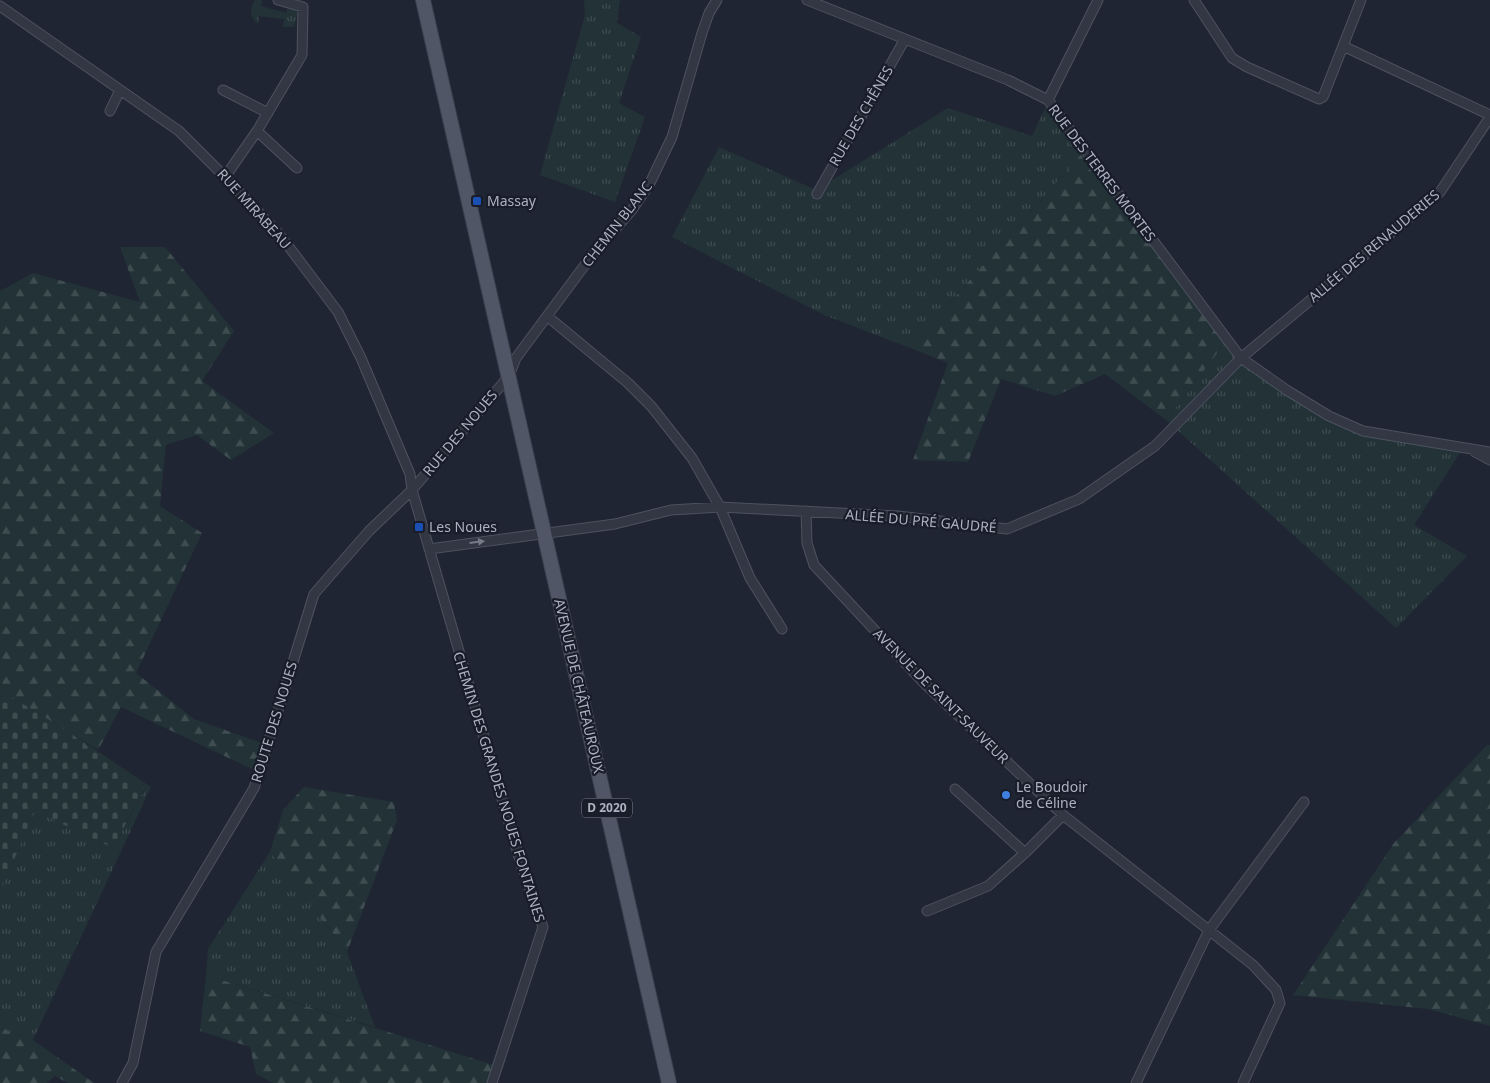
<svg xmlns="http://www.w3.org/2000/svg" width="1490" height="1083" font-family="'Noto Sans',sans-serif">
  <defs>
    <pattern id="grass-tufts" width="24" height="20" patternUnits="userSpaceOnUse" patternTransform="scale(1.25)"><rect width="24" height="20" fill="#223236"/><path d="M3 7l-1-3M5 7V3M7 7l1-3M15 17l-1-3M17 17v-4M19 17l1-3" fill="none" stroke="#3f4d51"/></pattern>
    <pattern id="forest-firs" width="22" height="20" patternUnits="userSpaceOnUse" patternTransform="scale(1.25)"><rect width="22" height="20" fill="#223236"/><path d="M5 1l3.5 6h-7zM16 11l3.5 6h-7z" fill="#3f4d51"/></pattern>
    <pattern id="cemetery-stones" width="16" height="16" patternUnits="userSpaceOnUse" patternTransform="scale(1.25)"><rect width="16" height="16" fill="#223236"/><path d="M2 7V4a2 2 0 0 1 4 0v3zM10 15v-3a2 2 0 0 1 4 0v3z" fill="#3f4d51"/></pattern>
  </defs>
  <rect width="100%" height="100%" fill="#1f2533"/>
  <path fill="url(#grass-tufts)" d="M255 0H262L261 6 286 13 288 6 295 9 298 12 294 27H283L284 19 259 16 258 24C250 18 249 8 255 0Z
    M584 0H620L617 23 641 37 619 103 645 117 615 202 540 175 585 15Z
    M1049 100 1086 149 910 348 824 315 672 237 719 147 816 190 948 108 1032 136Z
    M1224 344 1268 379 1362 430 1463 448 1414 525 1467 556 1396 628 1166 420Z
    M69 732 151 787 33 1040 0 1028V892L35 810 113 848 144 790Z
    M270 852 347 952 375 1027 206 975 208 949Z"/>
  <path fill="url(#forest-firs)" d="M1086 149 1224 344 1166 420 1105 374 1055 396 1001 379 968 462 913 460 948 363 910 348Z
    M120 247H165L234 331 202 381 274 433 231 460 197 435 166 445 160 506 202 533 136 673 194 719 262 743 254 770 121 707 98 750 0 690V291L33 273 140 302Z
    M1487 745H1490V1026L1428 1009 1293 995 1394 843Z
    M304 787 394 802 397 820 347 952 270 852 283 810Z
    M206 975 497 1066 493 1083H273L256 1074 250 1047 200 1031Z
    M0 1028 33 1040 94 1083H68L55 1076 47 1083H0Z"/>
  <path fill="url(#cemetery-stones)" d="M0 690 69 732 144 789 113 848 35 811 0 892Z"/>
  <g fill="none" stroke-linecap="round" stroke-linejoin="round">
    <defs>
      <path id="street" d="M807 0 1008 80 1048 100 1241 358 1288 391 1329 416 1363 431 1490 452
        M1194 0 1232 58 1247 67 1319 99 1323 97 1361 0
        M0 6 179 131 225 177 280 235 338 312 361 358 410 474 412 490 521 864 543 927 492 1083
        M1343 46 1490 115
        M223 90 268 113
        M1048 100 1098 0
        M110 111 120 90
        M257 131 297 168
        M225 177 257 131 302 55 303 7 278 0
        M817 194 905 39
        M547 316 628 383 651 406 692 458 720 507 750 578 782 629
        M1475 452 1490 460
        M806 511 807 543 814 565 923 682 1063 815 1253 965 1276 990 1280 1003 1243 1083
        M429 549 615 524 671 510 720 507 898 516 1007 529 1079 499 1155 446 1241 358 1440 192 1490 117
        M955 789 1025 853
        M927 911 988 886 1025 853 1063 815
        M122 1083 133 1063 156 952 254 788 314 594 369 531 412 490 509 376 516 358 590 258 631 211 649 185 672 137 702 33 709 13 717 0
        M1136 1083 1209 930 1304 802"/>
      <path id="primary" d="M423 0 669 1083"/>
    </defs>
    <use href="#street" stroke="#4d5260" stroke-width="11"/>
    <use href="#primary" stroke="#3c414e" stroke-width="16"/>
    <use href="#street" stroke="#333744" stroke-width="9"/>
    <use href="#primary" stroke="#505665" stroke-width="14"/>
  </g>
  <defs><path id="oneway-solid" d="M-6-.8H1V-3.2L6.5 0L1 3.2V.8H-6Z" transform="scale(1.25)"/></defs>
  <use fill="#767b89" href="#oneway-solid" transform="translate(477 542) rotate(-7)"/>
  <g fill="#1a4fb4" stroke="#181d29" stroke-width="2">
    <rect x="472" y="196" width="10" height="10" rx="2.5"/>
    <rect x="414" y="522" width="10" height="10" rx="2.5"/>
  </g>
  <circle fill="#3f7fe0" stroke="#181d29" stroke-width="2" cx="1006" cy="795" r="5"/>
  <g text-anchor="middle" stroke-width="4.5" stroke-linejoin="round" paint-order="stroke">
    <rect fill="#181d29" stroke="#808594" stroke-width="1" x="582" y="798.5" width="50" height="19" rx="4"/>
    <g font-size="12" font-weight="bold" fill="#acb2c2">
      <text x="607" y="812">D 2020</text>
    </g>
    <g font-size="14" fill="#acb2c2" stroke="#181d29">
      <text transform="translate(861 116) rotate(-60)" y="5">RUE DES CHÊNES</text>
      <text transform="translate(1102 173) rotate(53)" y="5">RUE DES TERRES MORTES</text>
      <text transform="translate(254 209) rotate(48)" y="5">RUE MIRABEAU</text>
      <text transform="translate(617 224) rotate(-52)" y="5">CHEMIN BLANC</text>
      <text transform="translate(1374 246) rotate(-40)" y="5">ALLÉE DES RENAUDERIES</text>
      <text transform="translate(460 433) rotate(-50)" y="5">RUE DES NOUES</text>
      <text transform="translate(921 521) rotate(5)" y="5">ALLÉE DU PRÉ GAUDRÉ</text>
      <text transform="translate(579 686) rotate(77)" y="5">AVENUE DE CHÂTEAUROUX</text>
      <text transform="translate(941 696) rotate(45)" y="5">AVENUE DE SAINT-SAUVEUR</text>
      <text transform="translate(274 722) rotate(-73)" y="5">ROUTE DES NOUES</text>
      <text transform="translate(499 787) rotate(73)" y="5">CHEMIN DES GRANDES NOUES FONTAINES</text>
    </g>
    <g font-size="14" fill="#acb2c2" stroke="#181d29" text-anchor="start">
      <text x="487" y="206">Massay</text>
      <text x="429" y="532">Les Noues</text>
      <text x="1016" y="792">Le Boudoir<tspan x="1016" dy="16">de Céline</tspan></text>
    </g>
  </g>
</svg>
